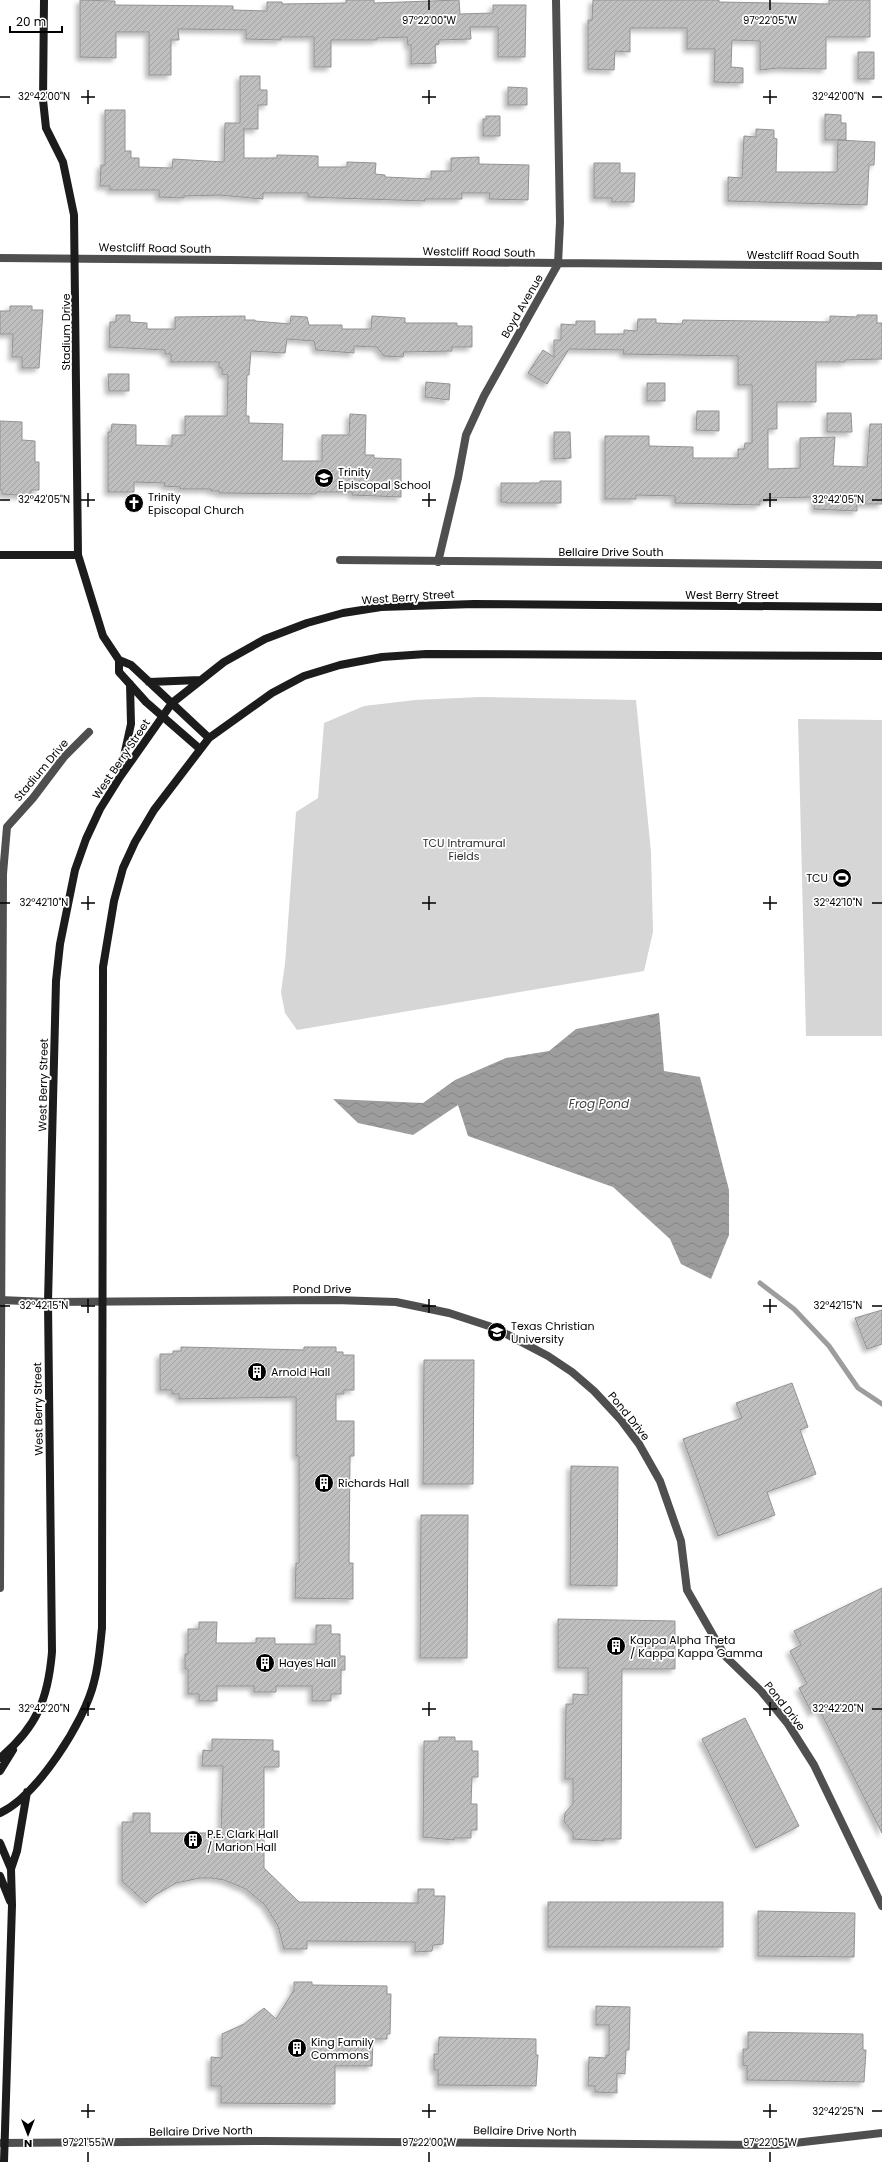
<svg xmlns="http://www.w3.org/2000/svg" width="882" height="2162" font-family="Poppins,sans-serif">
  <defs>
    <pattern id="water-waves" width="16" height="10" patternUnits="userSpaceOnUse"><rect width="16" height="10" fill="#9d9d9d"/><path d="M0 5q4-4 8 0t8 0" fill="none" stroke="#858585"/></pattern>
    <pattern id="building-hatch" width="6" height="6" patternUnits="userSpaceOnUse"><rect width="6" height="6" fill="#bfbfbf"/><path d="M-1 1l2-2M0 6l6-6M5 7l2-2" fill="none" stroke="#a2a2a2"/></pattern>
    <filter id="shadow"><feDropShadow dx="-3.5" dy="3.5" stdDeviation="2" flood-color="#0004"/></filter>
  </defs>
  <rect width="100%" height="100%" fill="#fff"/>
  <path fill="#d6d6d6" d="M480 697 636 700 651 852 653 932 644 971 297 1030 285 1013 281 992 285 964 296 812 318 798 324 723 364 706 415 700Z
    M798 719 882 720V1036H806Z"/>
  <path fill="url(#water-waves)" d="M659 1013 664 1071 700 1077 729 1190V1235L711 1279 681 1264 670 1239 613 1187 468 1136 458 1105 413 1135 358 1123 333 1099 423 1103 455 1080 506 1058 549 1051 576 1029Z"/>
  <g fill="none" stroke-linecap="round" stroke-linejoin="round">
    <path stroke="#9d9d9d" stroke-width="5" d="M760 1283 794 1309 829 1346 858 1388 882 1404"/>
  </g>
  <path fill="url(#building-hatch)" stroke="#939393" filter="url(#shadow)" d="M80 0 115 1V5L233 6V10L267 11V2H282V4L346 3V0H374V3L459 0 460 14 493 13V5H526L525 57H498V27H470L471 39 439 40V44L435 45 436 63 411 64V45H408L407 37 377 38V40H331V67H314V37H281V40L246 39V30L178 29 179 40H171V75H149V32H116V58L80 57Z
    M593 0H719V2L829 4V0H870V37H826V69L778 68 760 70V41L732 40 731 67 743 68V83L714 82 715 49H687V28H630V52L615 51 614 70 588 69V20H592Z
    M858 52H874V79H858Z
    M240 76H260V90H267V105H258V129H244V158H277V155L318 156V167H347V162L376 163 375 174 385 175V177L431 179V171H451V158L479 157V164L529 165 528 200 489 199 490 193H462V199H425V201L308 197V193H263V199L219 195 184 196V198L159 197V190H110V186H100L101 165H105V110H125V151H131V158H139V167L172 168 173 159 224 162 225 123H240Z
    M508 87 527 88V105H508Z
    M825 114 841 115V123H846V140H825Z
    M486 116H500V136H483V119H486Z
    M756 129 774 130V138L777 139 776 172H837L838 140 875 142 874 165H869L867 205 728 201V177L742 178 744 136 756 137Z
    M594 163H620V173H635L634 202H612V198H594Z
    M10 306H32V310H43L39 368H22V357H12L13 334H0V311H10Z
    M116 315H130V322L147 323V329H175V317L245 316V320H255V321L290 324 291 316 307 317 309 325H342V329H371L372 316 405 318V323H457V326H472V347H452V351L404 352 403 357 384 356 377 347 354 346V353L316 350 314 341 287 339 285 353 251 351 249 375H247L246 416H249V423L283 424 282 461H322V435H349L350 414 366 415 365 455H374V458L401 459V497L352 495V492H316V494L219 493V491H211V489H180V487L164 486 165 483 134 482V492H108V432H111L112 424 136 425V445L172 446V435H185V416H227L228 375 222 374V368H219V362H171V354H165V350L109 347 110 322H116Z
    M857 315H877V323H882V359L845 360V362H816V402H777V429H768V469L800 468V438L835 437 833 466 867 467 870 424H882V504H857V511L814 509 815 497 767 498V501H760V505L675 503V496L636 495V499H605V436H649V446L693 447V458H738V449H744L745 443H752V385H738V356L623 354 624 350 569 349 547 384 528 373 543 350 554 357V340H561V324L576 325V321H595V334H624V330L637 331 638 319H656V323L682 324 683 320 830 322V316L857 317Z
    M108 374H129V391H109Z
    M426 382 450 384 449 400 425 397Z
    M647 383H665V401H647Z
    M697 411H719V431L696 430Z
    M827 413H851L852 432H827Z
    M0 421 22 422V440L35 441V462H39V490H31V496L2 494V490H0Z
    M554 432H570L571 458 554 459Z
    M540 481H561V503H506V502H501V483H540Z
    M882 1310V1344L867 1349 855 1318Z
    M181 1347 304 1350V1347H336V1352H343V1355H354V1390H344V1394H336V1421H354V1456H350L349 1563H353V1599L295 1598 296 1563H299V1456H296V1397L179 1399V1394H172V1390H160V1354H173V1351H181Z
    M424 1360H474L473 1484H423Z
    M792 1383 808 1427 800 1430 816 1474 767 1492 775 1515 718 1536 683 1439 742 1418 736 1403Z
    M571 1466 618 1467 617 1586 570 1585Z
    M421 1515H468L467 1658H420Z
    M882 1588V1833L819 1709 812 1713 799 1688 807 1684 790 1651 801 1645 794 1631Z
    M558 1619 675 1621V1669H622L621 1839H604V1841L573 1839V1832L564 1822 565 1813 573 1804V1779H565L566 1704H573V1694L588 1695V1668H558Z
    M199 1622H217L216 1643H256V1638H275V1644H316V1625H331V1634H340V1656H345V1670H341V1694H331V1701H312V1686H276V1692H254V1686H217V1701H199V1694H188V1669H185V1654H188V1629H199Z
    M745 1718 799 1826 756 1848 702 1739Z
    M439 1737H455V1741H472V1751H478V1777H472L471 1804H477V1830H471V1838H454V1840L423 1837 424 1741H439Z
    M212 1739 273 1740V1751H279V1767H264V1868L299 1902 418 1903V1889H434V1896H445L443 1944 433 1945 432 1951 415 1952V1942L307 1941V1949H284L278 1926 265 1905 246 1889 224 1880 212 1878H200L176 1883 155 1895 146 1903 122 1881V1822H133V1813H150V1833H221L223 1766H202L203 1750 212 1751Z
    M548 1902H723V1947H548Z
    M758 1911 855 1913 854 1957 758 1956Z
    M294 1982H312V1985L387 1986V1994H391L390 2034H387V2039H373L372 2066H335V2104L221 2103V2086H211V2057L222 2058V2034L244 2024 264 2008 276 2019 294 1990Z
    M596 2006 630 2007 629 2050H626L625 2074 617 2073V2093L595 2092V2086H588L589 2057 606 2058V2055H609V2025H596Z
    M748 2032 863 2034V2050H866L864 2082 747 2080V2066L743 2065V2049H748Z
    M439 2037 536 2039V2055H538L536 2086 438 2085V2070H434V2054H438Z"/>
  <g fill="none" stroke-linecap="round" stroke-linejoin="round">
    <path stroke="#4f4f4f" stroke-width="8" d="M0 258 882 266
      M340 560 882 565
      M438 562 458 478 466 435 484 396 558 264 560 222 556 0
      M0 1300 48 1302 335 1300 396 1302 449 1313 495 1328 548 1356 572 1372 594 1391 621 1420 639 1444 660 1481 681 1541 687 1590 725 1656 761 1691 788 1724 814 1765 882 1906
      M0 1588 3 874 7 827 33 798 64 757 89 732
      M0 2143 266 2141 777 2145 882 2133"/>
    <path stroke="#1c1c1c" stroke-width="8" d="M44 0 43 100 46 128 63 162 74 215 78 555 103 636 119 660V672L146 702 200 749
      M0 555H78
      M119 660 131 665 209 738
      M149 682 200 680
      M120 774 131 724 130 684
      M0 1758C37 1727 48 1699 52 1652L48 1302 56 981 60 944 75 870 86 839 100 809 120 777 172 703 224 662 265 639 307 623 343 613 381 607 474 604 882 607
      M0 1771 13 1750
      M0 1813C37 1796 85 1721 94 1682 99 1664 100 1646 102 1628L103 967 114 901 123 868 135 842 154 810 209 738 272 693 304 676 340 665 382 657 426 654 882 656
      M0 1843 11 1869 12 1905 4 2162
      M11 1869 17 1851 27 1792
      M0 1876 10 1901"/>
  </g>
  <path fill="none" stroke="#000" stroke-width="1.5" d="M429 0V10M770 0V10M88 90V104M429 90V104M770 90V104M0 97H10M81 97H95M422 97H436M763 97H777M872 97H882M88 493V507M429 493V507M770 493V507M0 500H10M81 500H95M422 500H436M763 500H777M872 500H882M88 896V910M429 896V910M770 896V910M0 903H10M81 903H95M422 903H436M763 903H777M872 903H882M88 1299V1313M429 1299V1313M770 1299V1313M0 1306H10M81 1306H95M422 1306H436M763 1306H777M872 1306H882M88 1702V1716M429 1702V1716M770 1702V1716M0 1709H10M81 1709H95M422 1709H436M763 1709H777M872 1709H882M88 2104V2118M429 2104V2118M770 2104V2118M81 2111H95M422 2111H436M763 2111H777M872 2111H882M88 2152V2162M429 2152V2162M770 2152V2162"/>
  <defs>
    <symbol id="school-disc" viewBox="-11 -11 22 22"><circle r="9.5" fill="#000" stroke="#fff"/><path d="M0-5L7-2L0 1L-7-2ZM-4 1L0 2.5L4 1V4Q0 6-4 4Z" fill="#fff"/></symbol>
    <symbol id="church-disc" viewBox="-11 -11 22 22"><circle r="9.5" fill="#000" stroke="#fff"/><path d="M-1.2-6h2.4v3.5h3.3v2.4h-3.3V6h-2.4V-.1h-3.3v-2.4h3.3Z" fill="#fff"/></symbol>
    <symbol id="stadium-disc" viewBox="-11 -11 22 22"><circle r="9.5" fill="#000" stroke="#fff"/><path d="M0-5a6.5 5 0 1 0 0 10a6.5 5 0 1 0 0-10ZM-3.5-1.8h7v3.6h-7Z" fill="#fff"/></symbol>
    <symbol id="university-disc" viewBox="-11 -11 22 22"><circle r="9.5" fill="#000" stroke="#fff"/><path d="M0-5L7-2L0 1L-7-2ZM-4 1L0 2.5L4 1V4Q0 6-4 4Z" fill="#fff"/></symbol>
    <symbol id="building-disc" viewBox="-11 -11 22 22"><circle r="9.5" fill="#000" stroke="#fff"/><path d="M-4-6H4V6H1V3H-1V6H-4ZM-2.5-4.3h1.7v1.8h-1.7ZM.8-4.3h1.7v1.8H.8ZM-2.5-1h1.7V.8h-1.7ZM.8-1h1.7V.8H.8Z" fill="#fff"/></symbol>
  </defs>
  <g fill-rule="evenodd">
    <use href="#school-disc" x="313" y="467" width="22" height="22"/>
    <use href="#church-disc" x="123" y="492" width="22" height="22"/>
    <use href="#stadium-disc" x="831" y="867" width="22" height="22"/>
    <use href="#university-disc" x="486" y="1321" width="22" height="22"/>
    <use href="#building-disc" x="246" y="1361" width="22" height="22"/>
    <use href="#building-disc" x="313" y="1472" width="22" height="22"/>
    <use href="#building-disc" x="605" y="1635" width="22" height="22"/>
    <use href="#building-disc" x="254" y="1652" width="22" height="22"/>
    <use href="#building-disc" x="182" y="1829" width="22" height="22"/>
    <use href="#building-disc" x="286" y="2037" width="22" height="22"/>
  </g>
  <g text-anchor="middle" stroke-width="3.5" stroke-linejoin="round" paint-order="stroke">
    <g font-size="11" fill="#000" stroke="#fff">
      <text transform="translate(155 248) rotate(1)" y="4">Westcliff Road South</text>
      <text transform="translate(479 252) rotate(1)" y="4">Westcliff Road South</text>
      <text x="803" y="259">Westcliff Road South</text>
      <text transform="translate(522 306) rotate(-60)" y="4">Boyd Avenue</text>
      <text transform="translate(66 332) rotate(-90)" y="4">Stadium Drive</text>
      <text x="611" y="556">Bellaire Drive South</text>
      <text x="732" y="599">West Berry Street</text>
      <text transform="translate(408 597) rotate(-4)" y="4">West Berry Street</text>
      <text transform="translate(121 759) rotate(-56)" y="4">West Berry Street</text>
      <text transform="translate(41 770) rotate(-50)" y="4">Stadium Drive</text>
      <text transform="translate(43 1085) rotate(-89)" y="4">West Berry Street</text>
      <text x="322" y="1293">Pond Drive</text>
      <text transform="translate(38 1409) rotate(-91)" y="4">West Berry Street</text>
      <text transform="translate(629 1416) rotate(51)" y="4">Pond Drive</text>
      <text transform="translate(785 1706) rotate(52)" y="4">Pond Drive</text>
      <text transform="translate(201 2131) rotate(-1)" y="4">Bellaire Drive North</text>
      <text transform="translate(525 2131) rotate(1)" y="4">Bellaire Drive North</text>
    </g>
    <g font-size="11" fill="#000" stroke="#fff" text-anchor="start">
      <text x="338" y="476">Trinity<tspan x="338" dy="13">Episcopal School</tspan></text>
      <text x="148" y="501">Trinity<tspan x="148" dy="13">Episcopal Church</tspan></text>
      <text x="828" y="882" text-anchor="end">TCU</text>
      <text x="511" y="1330">Texas Christian<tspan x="511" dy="13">University</tspan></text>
      <text x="271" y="1376">Arnold Hall</text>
      <text x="338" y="1487">Richards Hall</text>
      <text x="630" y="1644">Kappa Alpha Theta<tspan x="630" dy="13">/ Kappa Kappa Gamma</tspan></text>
      <text x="279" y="1667">Hayes Hall</text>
      <text x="207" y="1838">P.E. Clark Hall<tspan x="207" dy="13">/ Marion Hall</tspan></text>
      <text x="311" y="2046">King Family<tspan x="311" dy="13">Commons</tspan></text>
    </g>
    <g font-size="11" fill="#2d2d2d" stroke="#fff">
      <text x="464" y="847">TCU Intramural<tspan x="464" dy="13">Fields</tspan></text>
    </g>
    <g font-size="12" font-style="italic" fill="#3e3e3e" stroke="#fff">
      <text x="599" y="1108">Frog Pond</text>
    </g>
  </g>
  <g font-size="10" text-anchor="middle" fill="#000" stroke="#fff" stroke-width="3.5" stroke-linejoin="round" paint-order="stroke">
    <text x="429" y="24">97°22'00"W</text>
    <text x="770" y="24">97°22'05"W</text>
    <text x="838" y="100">32°42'00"N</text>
    <text x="44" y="100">32°42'00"N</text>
    <text x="838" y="503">32°42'05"N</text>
    <text x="44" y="503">32°42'05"N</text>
    <text x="838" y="906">32°42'10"N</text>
    <text x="44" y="906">32°42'10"N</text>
    <text x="838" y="1309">32°42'15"N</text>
    <text x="44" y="1309">32°42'15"N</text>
    <text x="838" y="1712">32°42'20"N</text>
    <text x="44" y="1712">32°42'20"N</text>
    <text x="838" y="2115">32°42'25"N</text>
    <text x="88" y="2146">97°21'55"W</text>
    <text x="429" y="2146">97°22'00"W</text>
    <text x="770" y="2146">97°22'05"W</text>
  </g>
  <g transform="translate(28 2134) rotate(180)" stroke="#ffffff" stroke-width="3" paint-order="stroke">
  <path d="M0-3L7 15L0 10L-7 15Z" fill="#000000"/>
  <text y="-6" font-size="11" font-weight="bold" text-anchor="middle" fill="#000000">N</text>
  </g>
  <path d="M10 26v6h52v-6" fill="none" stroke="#000000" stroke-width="2"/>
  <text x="16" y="26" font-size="12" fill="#000000" stroke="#ffffff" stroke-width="3" paint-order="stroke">20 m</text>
</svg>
